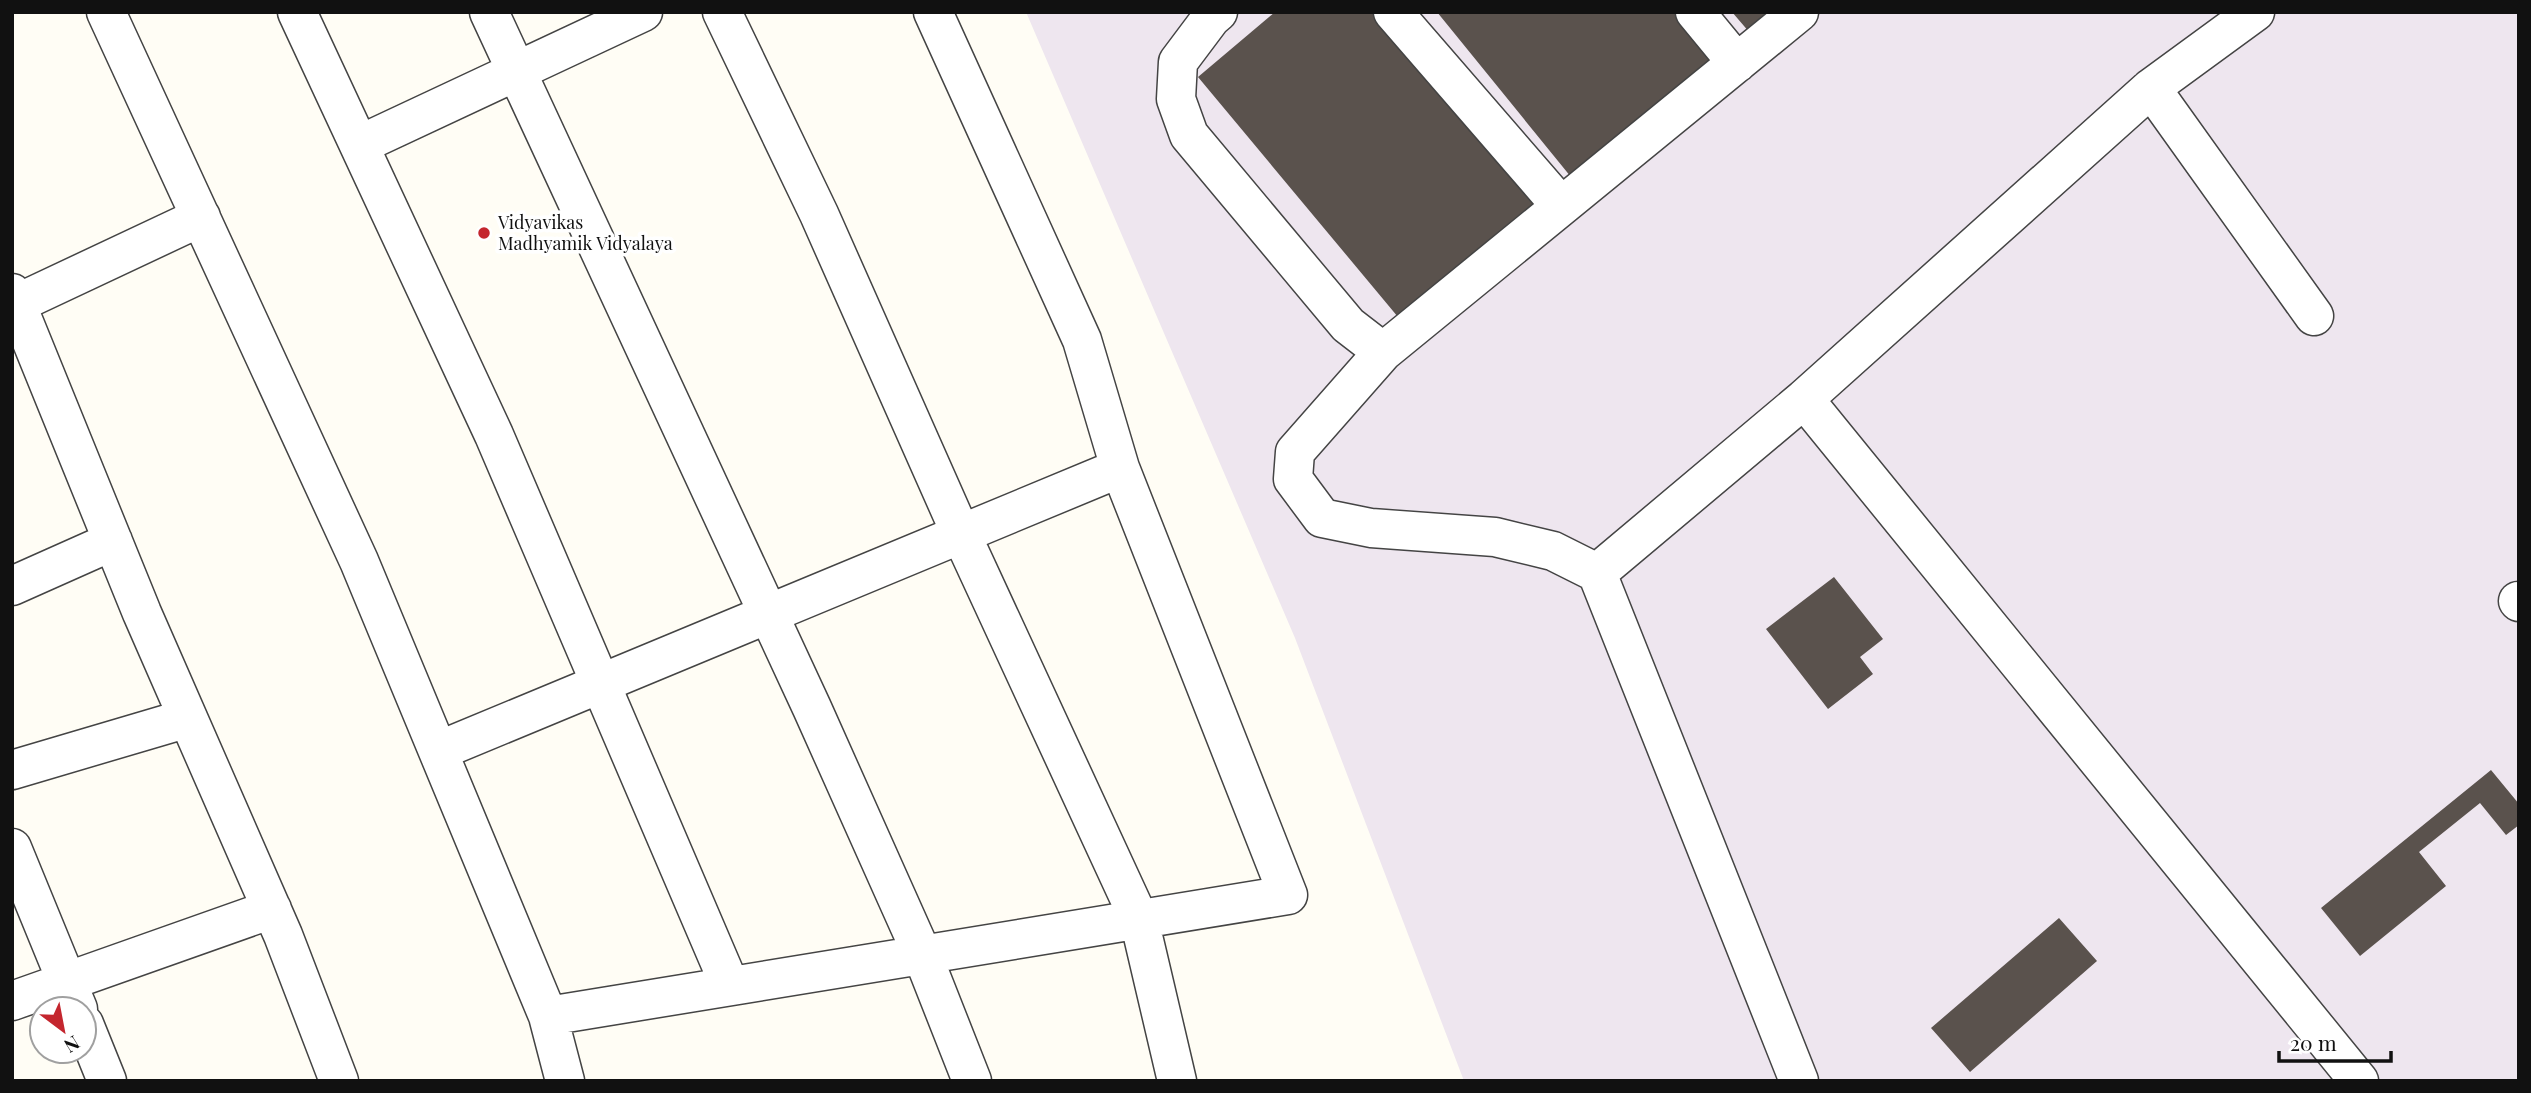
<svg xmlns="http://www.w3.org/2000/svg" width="2531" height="1093" font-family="'Playfair Display',serif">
  <rect width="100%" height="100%" fill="#fffdf5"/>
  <path fill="#eee6ef" d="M1026 12H2519V1081H1464L1295 638Z"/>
  <path fill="#5a524d" d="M1275 12H1380L1538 201 1398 317 1198 77Z
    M1437 12H1677L1716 59 1571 177Z
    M1732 12H1774L1750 33Z
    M1834 577 1883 639 1860 657 1873 674 1828 709 1766 629Z
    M2491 770 2519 804V825L2506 835 2480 803 2419 852 2446 886 2360 956 2321 908Z
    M2059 918 2097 961 1970 1072 1931 1028Z"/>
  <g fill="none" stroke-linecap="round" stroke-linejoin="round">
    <defs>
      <path id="minor" d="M106 12 359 561 548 1016
        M297 12 494 435 730 986
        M489 12 812 708 922 954 972 1081
        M722 12 819 214 956 523 1139 919 1177 1081
        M1218 12 1211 18 1178 62 1176 99 1189 135 1348 325 1383 352 1799 12
        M1393 12 1561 206
        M1695 12 1737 63
        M2151 88 2314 316
        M359 145 643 12
        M12 293 142 613 283 935 339 1081
        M16 304 201 217
        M1383 352 1295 452 1293 479 1322 518 1371 528 1495 537 1553 551 1597 573
        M1804 399 2359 1081
        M12 586 113 541
        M2518 601 2519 602
        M438 751 1120 468
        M12 770 188 718
        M12 848 78 1009
        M12 1001 272 909
        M84 1024 107 1081
        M565 1081 548 1016 1288 895 1120 468 1082 340 933 12
        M1799 1081 1597 573 1804 399 2151 88 2255 12"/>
    </defs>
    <use href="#minor" stroke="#444" stroke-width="41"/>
    <use href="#minor" stroke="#fff" stroke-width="38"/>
  </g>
  <circle fill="#c4262e" stroke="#fff" stroke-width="2.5" cx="484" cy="233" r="7"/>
  <g text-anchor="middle" stroke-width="7" stroke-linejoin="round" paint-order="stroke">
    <g font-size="18" fill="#111" stroke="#fff" text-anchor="start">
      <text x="498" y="229">Vidyavikas<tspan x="498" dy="21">Madhyamik Vidyalaya</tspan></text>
    </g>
  </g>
  <rect width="2531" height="1093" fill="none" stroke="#111111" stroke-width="28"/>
  <g transform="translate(63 1030) rotate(148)"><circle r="33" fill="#ffffff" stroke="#a0a0a0" stroke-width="2"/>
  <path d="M0-5L12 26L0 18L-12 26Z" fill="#c4262e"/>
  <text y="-10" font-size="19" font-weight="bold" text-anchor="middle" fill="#111111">N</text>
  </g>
  <path d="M2279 1051v10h112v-10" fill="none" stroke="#111111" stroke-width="3.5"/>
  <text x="2290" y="1051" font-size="21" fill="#111111" stroke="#ffffff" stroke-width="5" paint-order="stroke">20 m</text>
</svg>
